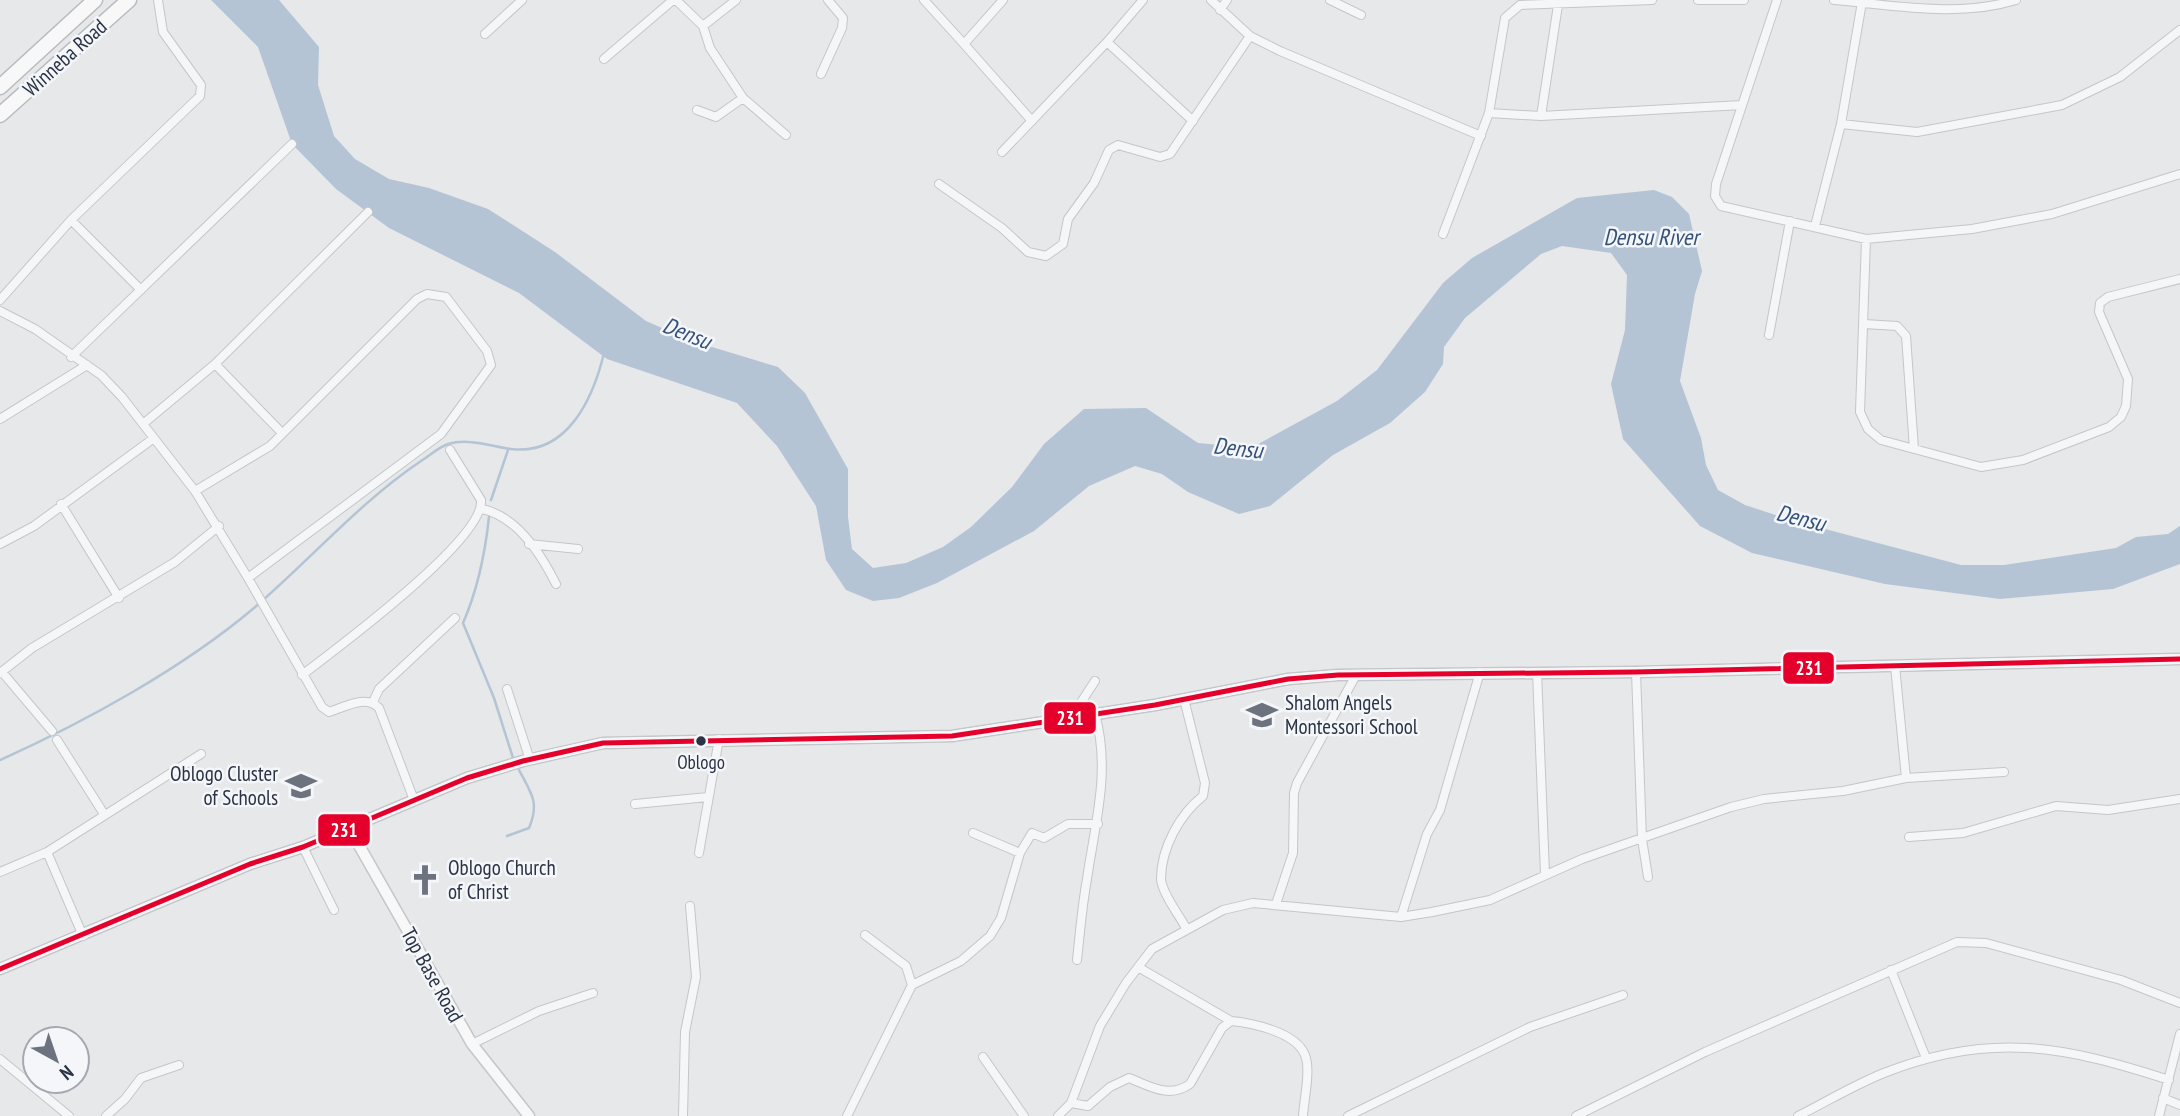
<svg xmlns="http://www.w3.org/2000/svg" width="2180" height="1116" font-family="'PT Sans Narrow',sans-serif">
  <rect width="100%" height="100%" fill="#e6e8ea"/>
  <path fill="#b4c4d5" d="M211 0H279L319 47 318 85 334 136 355 159 389 179 429 188 488 209 555 252 646 321 692 341 778 367 805 393 848 469V517L852 549 873 568 906 563 943 547 971 527 1012 487 1044 444 1084 409 1146 408 1198 443 1251 448 1337 401 1377 370 1443 283 1472 258 1577 198 1654 190 1672 197 1689 214 1702 271 1695 294 1680 381 1701 438 1706 465 1718 490 1745 505 1791 520 1961 565H2004L2116 548 2136 537 2168 534 2180 526V564L2113 589 2000 599 1885 584 1752 553 1700 526 1623 439 1611 384 1625 330 1627 275 1611 253 1562 246 1541 254 1465 318 1444 347 1443 364 1425 392 1390 423 1333 455 1270 506 1239 514 1188 492 1162 474 1135 466 1089 486 1034 531 937 583 899 598 873 601 846 590 826 560 816 506 777 446 737 403 607 359 519 293 389 228 336 189 292 144 258 47Z"/>
  <g fill="none" stroke-linecap="round" stroke-linejoin="round">
    <path stroke="#b4c4d5" stroke-width="2.5" d="M491 500 508 450
      M489 517C485 554 478 589 463 623L494 698 513 758
      M0 760C85 722 183 668 254 608 310 560 360 502 421 461 429 456 439 447 448 444 468 438 491 446 511 449 567 456 593 399 604 353
      M507 836 529 828C540 802 531 793 519 770"/>
    <defs>
      <path id="street" d="M676 0 703 26 710 48 743 98 786 135
        M924 0 964 44 1003 0
        M1211 0 1250 36 1280 51 1481 136
        M1330 0 1361 15
        M1698 0H1744
        M1777 0 1716 184 1715 196 1721 206 1866 239 1972 229 2052 214 2180 174
        M1834 0C1893 5 1958 18 2016 0
        M1220 10 1227 0
        M703 26 736 0
        M485 34 522 0
        M1107 42 1193 121
        M964 44 1032 121
        M604 59 673 0
        M821 74 842 28 843 18 828 0
        M697 110 716 117 743 98
        M1489 113 1541 116 1742 105
        M1541 116 1558 5
        M1841 124 1917 132 2062 105 2120 77 2180 30
        M1002 152 1107 42 1143 0
        M939 184 1002 228 1028 252 1046 256 1063 244 1068 219 1094 183 1109 150 1118 145 1160 157 1170 154 1250 36
        M71 220 141 290
        M1815 226 1841 124 1862 2
        M1443 234 1489 113 1505 18 1520 5 1652 0
        M1866 239 1860 412 1868 429 1881 440 1981 467 2023 460 2109 427 2121 417 2126 406 2128 379 2099 312 2100 303 2108 297 2180 279
        M0 300 71 220 200 96 201 85 163 32 158 0
        M0 311 35 329 101 375 122 397 195 491 248 578 441 434 491 365 487 351 446 297 427 294 417 299 270 446 195 491
        M1864 324 1897 326 1906 336 1914 449
        M1769 335 1790 221
        M71 357 292 144
        M215 364 282 433
        M0 419 87 365
        M143 424 215 364 368 212
        M61 504 119 598
        M482 509C516 516 541 554 556 584
        M0 544 34 526 154 438
        M529 544 578 549
        M248 578 322 707 329 712C345 707 366 694 379 708L414 800
        M1895 666 1906 778 2004 772
        M2 672 52 731
        M1537 672 1545 874
        M1636 672 1642 839 1648 877
        M0 673 32 648 175 562 219 526
        M302 675C336 649 485 539 481 500L450 450
        M507 689 530 760
        M1184 699 1205 783 1203 796C1180 814 1161 848 1161 879 1162 893 1179 915 1186 928
        M373 702 379 689 455 618
        M1077 717 1078 707 1095 681
        M57 740 104 814
        M635 804 708 797
        M973 833 1020 853
        M1909 837 1963 833 2056 806 2108 810 2180 799
        M303 847 334 910
        M47 852 83 936
        M699 853 719 739
        M0 872 47 852 201 754
        M1276 904 1293 853 1294 793 1297 783 1356 675
        M1401 917 1427 834 1440 810 1480 672
        M865 935 906 966 912 985
        M1077 960C1080 933 1082 906 1087 879 1095 823 1111 771 1095 714
        M1138 967 1231 1021
        M1891 970 1926 1058
        M472 1044 539 1011 593 993
        M983 1057 1024 1116
        M0 1059 69 1116
        M2163 1098 2180 1105
        M1071 1103 1088 1106 1110 1087 1129 1078C1150 1086 1169 1099 1190 1084L1222 1028 1231 1021C1252 1023 1296 1032 1305 1055 1311 1070 1304 1099 1303 1116
        M106 1116 125 1099 141 1078 179 1065
        M683 1116 685 1032 696 977 690 906
        M847 1116 912 985 961 961 990 936 1001 918 1020 853 1032 833 1044 838 1068 824H1098
        M1058 1116 1071 1103 1100 1026 1126 983 1152 949 1223 910 1253 903 1401 917 1432 912 1490 900 1582 859 1731 807 1764 799 1843 791 1906 778
        M1348 1116 1530 1027 1623 995
        M1576 1116 1705 1052 1957 942 1986 943 2121 980 2180 1003
        M1798 1116C1826 1102 1854 1085 1884 1073 1990 1031 2064 1046 2169 1080
        M2159 1116 2180 1034"/>
      <path id="secondary" d="M348 826 472 1044 529 1116
        M0 969 250 864 303 847 467 778 523 761 603 743 952 736 1155 705 1288 679 1338 675 1636 672 2180 659"/>
      <path id="highway" d="M0 87 95 0
        M0 115 129 0"/>
    </defs>
    <use href="#street" stroke="#c4c6c8" stroke-width="10"/>
    <use href="#secondary" stroke="#c4c6c8" stroke-width="13"/>
    <use href="#highway" stroke="#b8bbbf" stroke-width="17"/>
    <use href="#street" stroke="#f5f6f7" stroke-width="8"/>
    <use href="#secondary" stroke="#f8f8f8" stroke-width="10"/>
    <use href="#highway" stroke="#f8f8f8" stroke-width="14"/>
    <defs>
      <path id="bus-1" d="M0 969 250 864 303 847 467 778 523 761 603 743 952 736 1155 705 1288 679 1338 675 1636 672 2180 659"/>
    </defs>
    <use href="#bus-1" stroke="#f4f6f9" stroke-width="10"/>
    <use href="#bus-1" stroke="#e4002b" stroke-width="5"/>
  </g>
  <defs>
    <symbol id="school-bare" viewBox="-9 -9 18 18"><path d="M0-5L7-2L0 1L-7-2ZM-4 1L0 2.5L4 1V4Q0 6-4 4Z" fill="#6c737f" stroke="#f4f6f9" stroke-width="2.5" paint-order="stroke"/></symbol>
    <symbol id="church-bare" viewBox="-9 -9 18 18"><path d="M-1.2-6h2.4v3.5h3.3v2.4h-3.3V6h-2.4V-.1h-3.3v-2.4h3.3Z" fill="#6c737f" stroke="#f4f6f9" stroke-width="2.5" paint-order="stroke"/></symbol>
  </defs>
  <g fill-rule="evenodd">
    <use href="#school-bare" x="1240" y="693" width="44" height="44"/>
    <use href="#school-bare" x="279" y="764" width="44" height="44"/>
    <use href="#church-bare" x="403" y="858" width="44" height="44"/>
  </g>
  <circle fill="#2b3445" stroke="#f4f6f9" stroke-width="2.5" cx="701" cy="741" r="6"/>
  <g text-anchor="middle" stroke-width="5" stroke-linejoin="round" paint-order="stroke">
    <g font-size="19" fill="#2b3445" stroke="#f4f6f9">
      <text x="701" y="769">Oblogo</text>
    </g>
    <g font-size="21" fill="#2b3445" stroke="#f4f6f9">
      <text transform="translate(65 58) rotate(-42)" y="7">Winneba Road</text>
      <text transform="translate(432 975) rotate(61)" y="7">Top Base Road</text>
    </g>
    <g font-size="21" fill="#2b3445" stroke="#f4f6f9" text-anchor="start">
      <text x="1285" y="710">Shalom Angels<tspan x="1285" dy="24">Montessori School</tspan></text>
      <text x="278" y="781" text-anchor="end">Oblogo Cluster<tspan x="278" dy="24">of Schools</tspan></text>
      <text x="448" y="875">Oblogo Church<tspan x="448" dy="24">of Christ</tspan></text>
    </g>
    <g font-size="23" font-style="italic" fill="#34527a" stroke="#f4f6f9">
      <text x="1651" y="245">Densu River</text>
      <text transform="translate(687 333) rotate(22)" y="8">Densu</text>
      <text transform="translate(1238 448) rotate(6)" y="8">Densu</text>
      <text transform="translate(1801 518) rotate(14)" y="8">Densu</text>
    </g>
  </g>
  <g stroke="#f4f6f9" stroke-width="2.5">
    <rect x="1782" y="651" width="53" height="34" rx="7" fill="#e4002b"/>
    <rect x="1043" y="701" width="54" height="34" rx="7" fill="#e4002b"/>
    <rect x="317" y="813" width="54" height="34" rx="7" fill="#e4002b"/>
  </g>
  <g font-size="19" text-anchor="middle" font-weight="bold" fill="#fff">
    <text x="1809" y="675">231</text>
    <text x="1070" y="725">231</text>
    <text x="344" y="837">231</text>
  </g>
  <g transform="translate(56 1060) rotate(140)"><circle r="33" fill="#f4f6f9" stroke="#a4a8b1" stroke-width="2"/>
  <path d="M0-5L12 26L0 18L-12 26Z" fill="#6c737f"/>
  <text y="-10" font-size="19" font-weight="bold" text-anchor="middle" fill="#2b3445">N</text>
  </g>
</svg>
